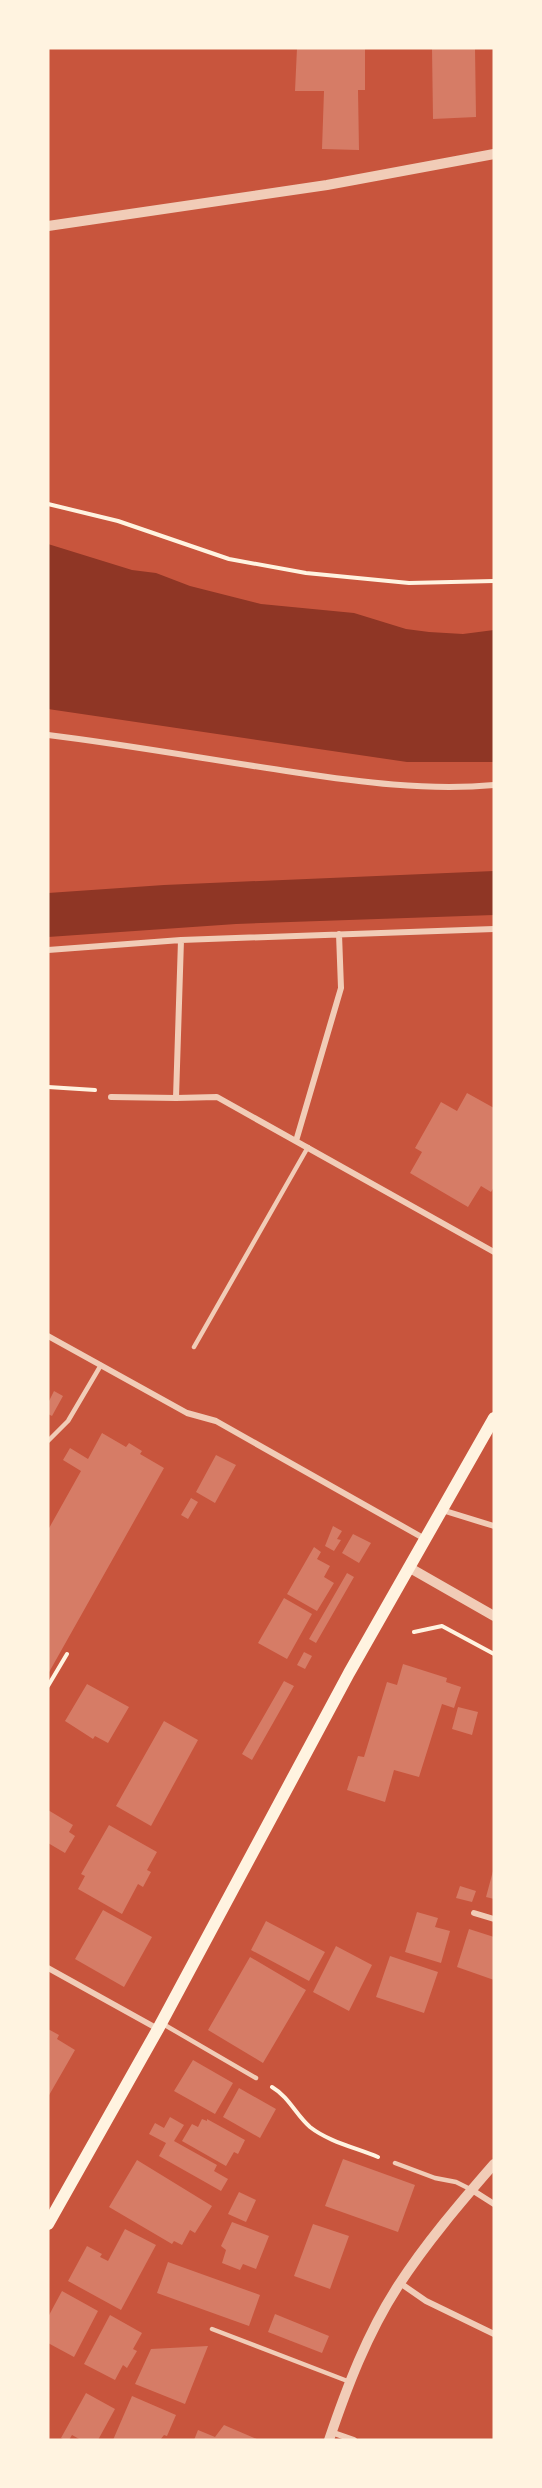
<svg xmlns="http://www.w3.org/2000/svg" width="542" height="2488" font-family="'Source Serif 4',serif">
  <rect width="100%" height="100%" fill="#c8553d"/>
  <path fill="#8f3625" d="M48 544 132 570 156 573 190 586 261 604 354 613 406 629 429 632 463 634 494 630V762H407L48 709Z
    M494 871V915L236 924 48 937V893L164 885Z"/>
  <path fill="#d67c66" d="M297 48H365V90H358L359 150 322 149 324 91H295Z
    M432 48H475L476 117 433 119Z
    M467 1093 494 1108V1187L491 1192 481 1186 468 1207 410 1173 422 1152 415 1148 441 1102 457 1111Z
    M54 1391 63 1396 52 1416 48 1414V1403Z
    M102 1433 126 1447 129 1443 142 1451 140 1454 164 1468 48 1674V1530L81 1471 63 1460 70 1448 88 1459Z
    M216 1455 236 1465 215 1503 196 1492Z
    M191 1498 198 1502 188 1519 181 1515Z
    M333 1526 342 1531 337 1539 341 1540 334 1551 325 1546Z
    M353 1534 371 1543 359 1563 342 1553Z
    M314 1547 321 1552 317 1559 330 1566 324 1577 334 1583 317 1611 287 1594Z
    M347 1573 354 1577 316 1643 309 1639Z
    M284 1598 312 1614 287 1659 258 1643Z
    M304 1652 312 1656 305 1669 297 1665Z
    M403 1664 447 1678 446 1682 461 1687 454 1708 442 1704 419 1777 394 1770 385 1802 347 1790 358 1756 364 1757 387 1682 397 1685Z
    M284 1681 294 1686 252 1760 242 1754Z
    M87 1684 129 1707 108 1743 95 1736 93 1739 65 1721Z
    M458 1707 478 1712 472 1735 452 1729Z
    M164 1721 198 1740 151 1826 116 1806Z
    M48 1810 73 1825 69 1832 75 1836 65 1853 48 1843Z
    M109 1825 157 1852 147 1870 151 1872 143 1887 138 1884 122 1914 78 1889 85 1876 81 1874Z
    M493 1871H494V1899L486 1897Z
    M460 1886 476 1891 472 1902 456 1898Z
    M103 1910 152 1937 124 1987 75 1959Z
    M417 1912 438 1918 435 1927 450 1931 441 1963 405 1952Z
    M266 1921 325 1952 309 1981 251 1950Z
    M469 1929 494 1937V1980L457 1967Z
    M336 1946 372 1965 349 2011 313 1992Z
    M390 1956 438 1972 424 2013 376 1997Z
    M250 1957 306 1990 263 2063 208 2030Z
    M48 2029 59 2035 57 2039 75 2050 48 2097Z
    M193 2060 233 2083 215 2114 174 2091Z
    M239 2088 276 2109 260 2138 223 2117Z
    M170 2117 184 2125 174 2141 217 2165 214 2171 228 2179 221 2191 159 2156 166 2143 149 2134 155 2123 164 2128Z
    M202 2119 207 2121V2119L245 2140 238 2154 234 2152 226 2166 182 2141 192 2124 198 2127Z
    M343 2159 415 2185 398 2232 325 2206Z
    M137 2160 212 2206 195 2233 190 2230 182 2245 174 2241 172 2244 109 2207Z
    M239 2192 256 2200 246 2222 228 2214Z
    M232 2222 269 2236 256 2269 243 2264 240 2270 222 2263 226 2250 221 2246Z
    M313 2224 349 2236 330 2289 294 2276Z
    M125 2229 156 2245 121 2310 68 2281 87 2246 102 2254 100 2257 108 2261Z
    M168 2262 260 2295 249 2326 157 2293Z
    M62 2291 98 2311 74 2357 48 2343V2317Z
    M275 2314 329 2336 322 2353 268 2332Z
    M110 2315 142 2333 133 2349 137 2351 127 2368 123 2365 115 2380 84 2364Z
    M208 2346 185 2404 135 2384 151 2349Z
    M86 2393 115 2409 98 2440H81L72 2435 69 2440H65L61 2438Z
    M132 2396 176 2415 167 2436 164 2435 160 2440H113Z
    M224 2425 259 2440H194L198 2430 215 2437Z"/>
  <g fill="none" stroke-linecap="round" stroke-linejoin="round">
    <path stroke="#fff3e0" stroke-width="4" d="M48 504 118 521 229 559 306 573 409 583 494 581
      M48 1087 95 1090
      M414 1632 442 1626 494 1654
      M48 1686 67 1654
      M272 2087C289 2097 296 2115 310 2127 329 2142 357 2148 378 2157"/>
    <path stroke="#f1ccb7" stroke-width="4.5" d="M194 1347 308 1147
      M48 1441 68 1421 101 1365
      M163 2024 256 2078
      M395 2163 435 2178 456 2182 472 2190
      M212 2329 350 2382"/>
    <path stroke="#f1ccb7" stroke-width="6" d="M48 735C130 745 211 760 293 772 359 782 427 791 494 785
      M181 940 494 929
      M48 950 181 940 176 1098 217 1097 494 1252
      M111 1097 176 1098
      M296 1141 341 988 339 934
      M48 1336 187 1413 216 1421 425 1539
      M442 1510 494 1526
      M474 1913 494 1919
      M48 1968 158 2029
      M472 2190 494 2204
      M400 2283 426 2301 494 2334
      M331 2432 354 2440"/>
    <path stroke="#f1ccb7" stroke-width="10" d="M48 226 327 185 494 154
      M410 1568 494 1616
      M329 2440C347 2387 367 2334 398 2286 426 2243 460 2203 494 2164"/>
    <path stroke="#fff3e0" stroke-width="12" d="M48 2224 158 2029 349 1673 494 1418"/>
  </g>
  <rect width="542" height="2488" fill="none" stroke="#fff3e0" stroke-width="99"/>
</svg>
